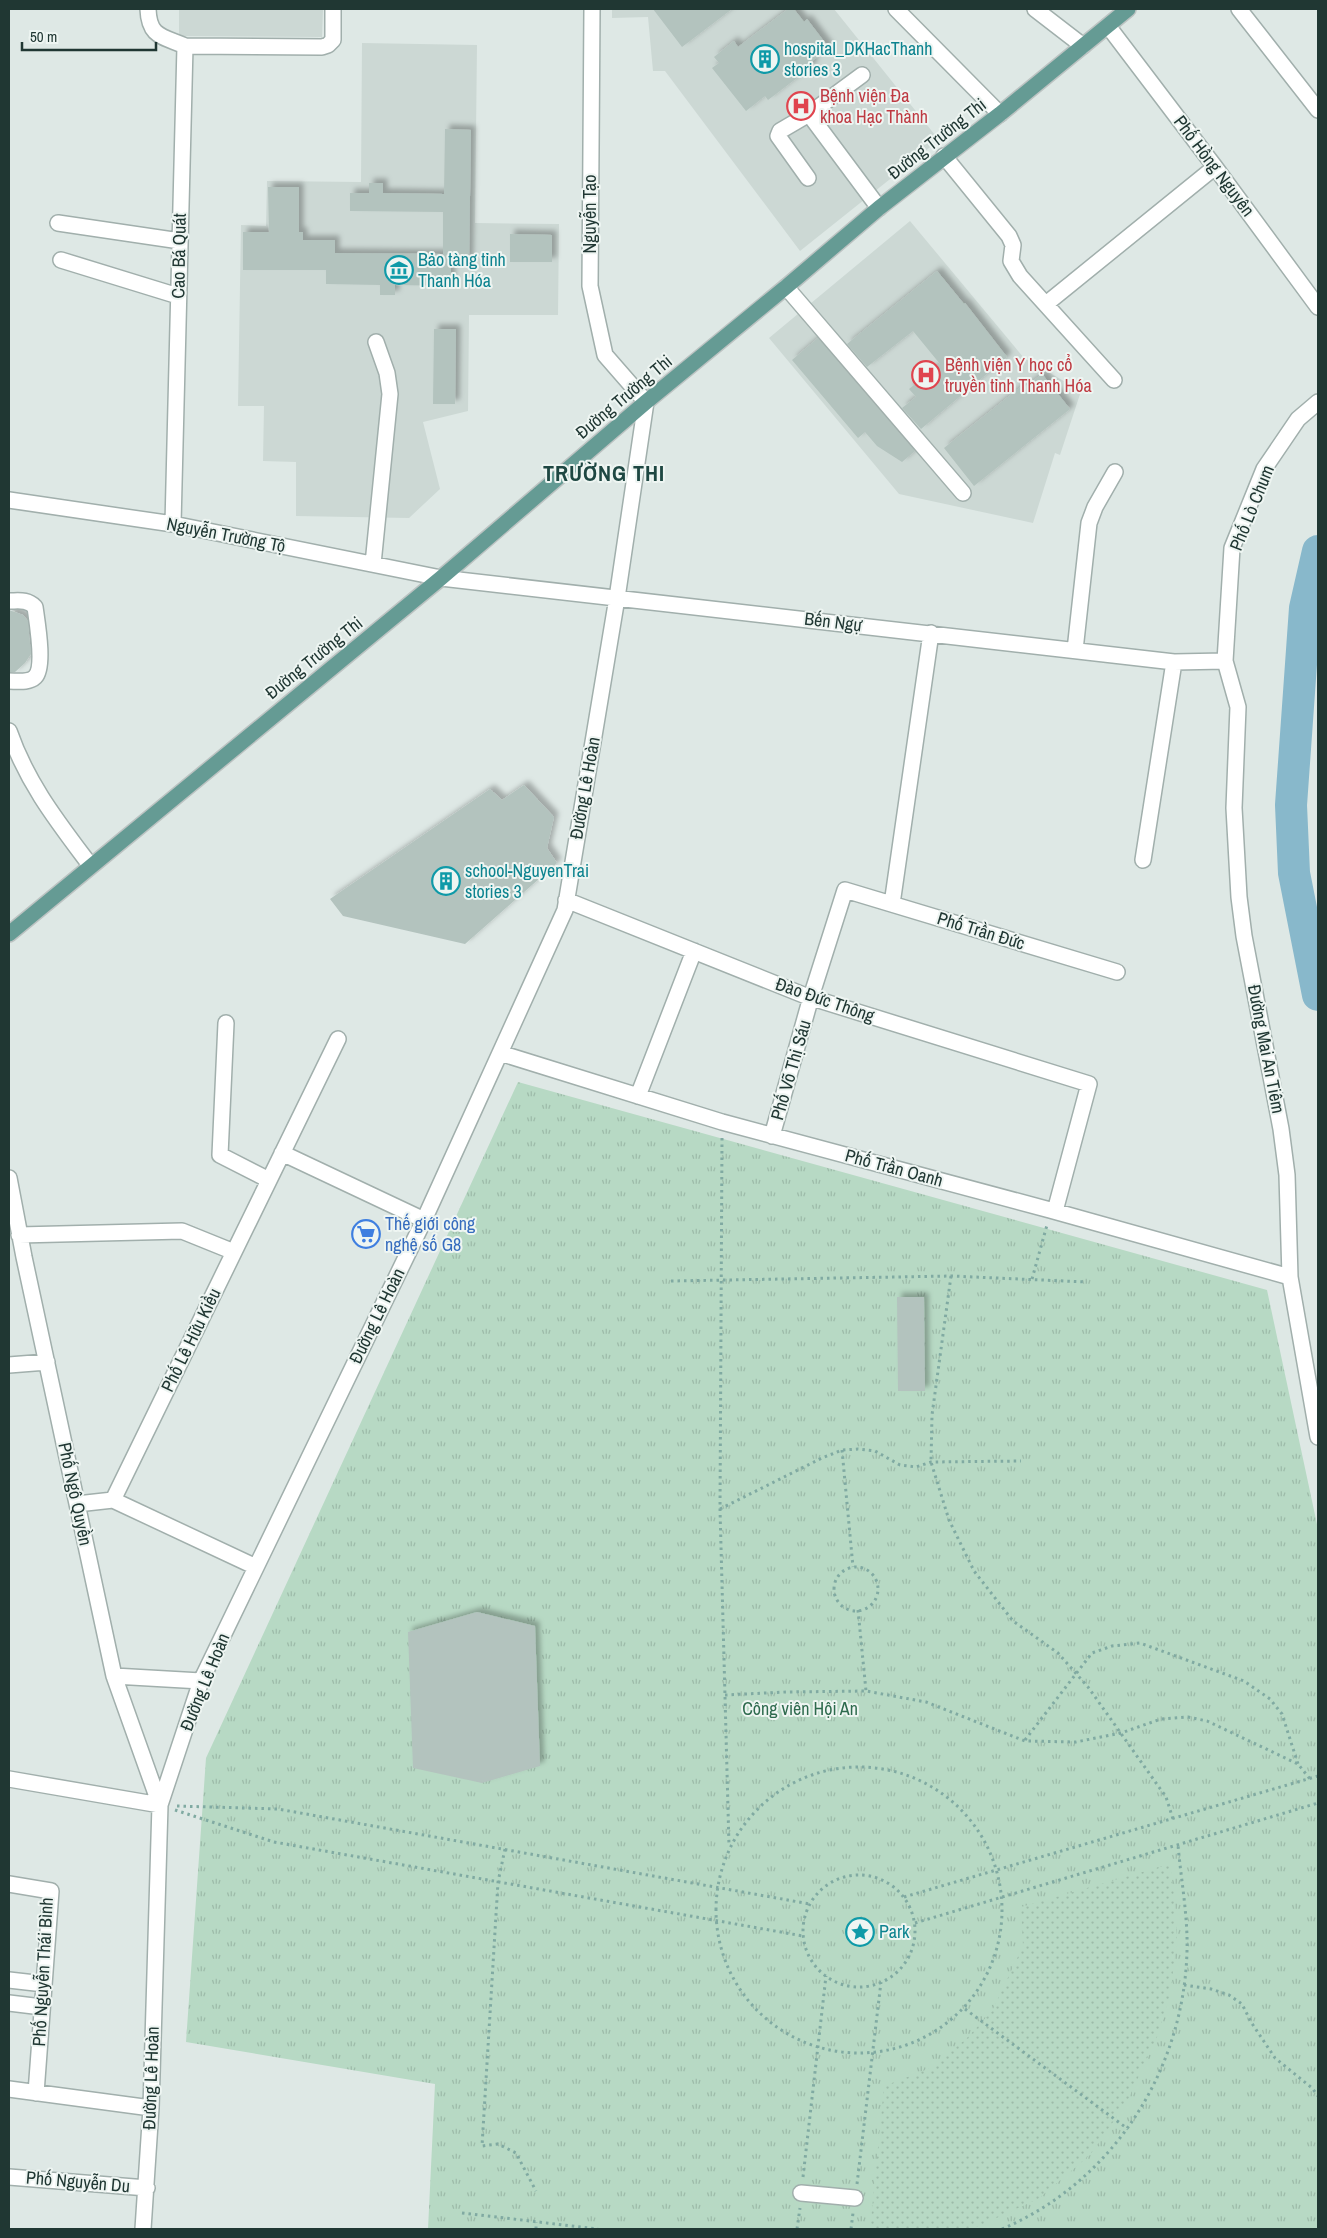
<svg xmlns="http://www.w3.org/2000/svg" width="1327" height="2238" font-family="'Archivo Narrow',sans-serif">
  <defs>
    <pattern id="park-tufts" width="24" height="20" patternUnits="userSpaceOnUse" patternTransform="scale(1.25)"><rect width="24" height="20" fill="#b7d9c4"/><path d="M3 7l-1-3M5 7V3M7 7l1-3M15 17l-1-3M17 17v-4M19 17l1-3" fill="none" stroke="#9dbba9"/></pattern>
    <pattern id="garden-dots" width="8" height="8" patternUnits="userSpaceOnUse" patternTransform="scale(1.25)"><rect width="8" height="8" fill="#b7d9c4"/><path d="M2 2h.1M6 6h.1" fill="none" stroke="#9dbba9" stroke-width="1.8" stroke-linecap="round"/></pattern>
    <filter id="shadow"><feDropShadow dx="4.5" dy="-4.5" stdDeviation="2.5" flood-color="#0004"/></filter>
  </defs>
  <rect width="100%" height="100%" fill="#dee8e5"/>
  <path fill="#ccd8d4" d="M179 9H323L322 37 179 36Z
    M612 9H834L939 140 800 251 665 71H653L648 17 612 18Z
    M362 43 477 45 475 223 559 224 558 315H469L468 411 423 422 440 489 409 518 296 516V462L263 461 264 406H238L241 225 266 226 267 181 361 182Z
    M910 221 1024 358 1081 391 1060 455 1055 453 1033 523 899 494 769 338Z"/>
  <path fill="url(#park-tufts)" d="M518 1082 1267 1290 1318 1529V2229H428L435 2084 186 2042 206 1758Z"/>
  <path fill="url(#garden-dots)" d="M1170 1864 1175 1902 1177 1940 1170 1995 1157 2037 1127 2102 1090 2155 1038 2199 979 2226 967 2229H870L884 2086 928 2069 966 2039 992 2011 1023 1946 1021 1907Z"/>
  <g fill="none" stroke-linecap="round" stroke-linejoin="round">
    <path stroke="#88b8cb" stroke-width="32" d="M1318 551 1305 608 1291 805 1294 873 1318 995"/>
  </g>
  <path fill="#b3c3be" filter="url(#shadow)" d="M653 9H732L682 47Z
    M788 9H794L804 22 807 19 829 48 811 62 814 65 768 100 765 96 746 111 712 68 719 63 714 57 734 41 738 47Z
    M445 129 471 130 469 262 451 261V286L395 285V295H380V285L326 284V270H243V232H269L268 187H299V232H303V240H335V253L443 254V212L350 211V193H369V183H383V193L444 194Z
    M510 234 552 235V262H510Z
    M937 271 964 304 965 303 1007 357 921 429 902 408 916 397 909 389 940 364 913 331 867 367 847 344Z
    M434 329H456L455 404H433Z
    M818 338 915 451 902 462 877 446 865 432 858 438 792 360Z
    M1042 374 1070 409 974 486 944 448 1023 385 1025 387Z
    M9 610 23 615 28 621 29 634 31 654 25 663 15 672H9Z
    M524 785 554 817 547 848 557 863 465 944 343 916 330 899 490 789 502 800Z
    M897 1297H924L925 1391H898Z
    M477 1612 535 1626 540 1766 482 1783 413 1768 408 1632Z"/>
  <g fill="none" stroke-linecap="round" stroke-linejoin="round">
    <defs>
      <path id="minor" d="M148 9C149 37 162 36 185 46L173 524
        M896 9 1000 114
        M1035 9 1083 46
        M1239 9 1318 110
        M1108 26 1215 167 1318 307
        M185 46 322 47 328 45 333 40V9
        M862 75 809 114 879 208
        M944 156 1009 236 1013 245 1011 261 1020 276 1114 380
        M808 178 778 136 780 131 809 114
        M58 223 180 241
        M61 260 178 296
        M786 287 963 493
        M1046 304 1215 167
        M1318 402 1298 419 1264 469 1232 548 1225 661 1238 707 1234 808 1239 897 1244 936 1281 1129 1287 1175 1290 1277 1318 1437
        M9 500 173 524 441 578 1174 662 1225 661
        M373 564 390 394 387 373 376 342
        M9 601C19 601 27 599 35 607 37 622 45 667 35 677 29 683 17 681 9 681
        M1075 650 1089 523 1095 507 1115 472
        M9 731C27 783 57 821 90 865
        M1143 860 1174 662
        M566 900 806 996 1089 1084 1055 1211
        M892 904 931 633
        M226 1023 220 1155 269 1180
        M500 1053 722 1122 1050 1210 1290 1277
        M638 1096 694 951
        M772 1136 811 997 845 890 1117 972
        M282 1153 424 1220
        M9 1178 24 1257 114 1676 160 1805 9 1779
        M19 1235 182 1231 234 1252
        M9 1365 47 1362
        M113 1500 338 1039
        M77 1504 113 1500 256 1567
        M114 1676 201 1681
        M9 1884 51 1891 36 2093
        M9 1980 44 1984
        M9 2003 42 2007
        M9 2089 151 2108
        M9 2177 147 2188
        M801 2193 855 2198
        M143 2229 151 2108 160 1805 201 1681 424 1220 565 910 617 598 646 402 605 355 590 286 592 9"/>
      <path id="major" d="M9 934 441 578 646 402 786 287 879 208 1000 114 1128 9"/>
    </defs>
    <use href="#minor" stroke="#a1afac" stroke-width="18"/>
    <use href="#major" stroke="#bcc3c2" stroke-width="18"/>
    <path stroke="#80aaa2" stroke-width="3" stroke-dasharray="2.5 4" stroke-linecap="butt" d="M722 1138 720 1509 729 1846
      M951 1276 932 1415 931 1462 949 1520 974 1571 1013 1621 1058 1653 1088 1687 1166 1797 1173 1819
      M1032 1279 1047 1225
      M671 1281 951 1276 1087 1282
      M842 1450 853 1567
      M720 1509 822 1458 842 1450 858 1449 875 1451 900 1465 916 1467 931 1462 1021 1461
      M834 1589a22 22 0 1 1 44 0a22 22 0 1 1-44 0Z
      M858 1610 866 1691
      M725 1695 786 1692 866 1691 926 1702 1025 1741 1076 1742 1121 1733 1161 1719 1188 1717 1207 1721 1298 1764 1310 1779
      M1025 1740 1092 1653 1112 1646 1140 1643 1244 1681 1270 1699 1282 1714 1298 1764
      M716 1910a143 143 0 1 1 286 0a143 143 0 1 1-286 0Z
      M177 1806 278 1809 810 1904
      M175 1810 274 1842 803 1936
      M505 1849 498 1882 482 2146 498 2144 516 2153 536 2191
      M803 1931a56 56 0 1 1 112 0a56 56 0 1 1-112 0Z
      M904 1897 1318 1776
      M915 1923 1318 1803
      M1184 1985 1211 1989 1229 1995 1242 2004 1251 2022 1275 2058 1312 2088 1318 2096
      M965 2009 1128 2129
      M803 2177 826 1976
      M857 2184 881 1982
      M462 2213 598 2229
      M536 2229V2222
      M797 2229 800 2208
      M851 2229 853 2213
      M1002 2229C1113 2182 1184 2070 1187 1951 1188 1916 1181 1880 1178 1845"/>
    <use href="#minor" stroke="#fff" stroke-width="15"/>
    <use href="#major" stroke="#659b94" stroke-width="15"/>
  </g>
  <defs>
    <symbol id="building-ring" viewBox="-11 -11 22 22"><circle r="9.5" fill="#eef5f2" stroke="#0f9aa8" stroke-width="1.5"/><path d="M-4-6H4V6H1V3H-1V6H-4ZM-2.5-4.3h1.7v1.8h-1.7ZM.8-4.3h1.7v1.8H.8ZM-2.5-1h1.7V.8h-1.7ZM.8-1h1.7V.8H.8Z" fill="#0f9aa8"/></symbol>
    <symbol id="hospital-ring" viewBox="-11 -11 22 22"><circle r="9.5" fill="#eef5f2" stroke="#e0444e" stroke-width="1.5"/><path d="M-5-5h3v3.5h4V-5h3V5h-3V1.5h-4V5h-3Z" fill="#e0444e"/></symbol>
    <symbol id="museum-ring" viewBox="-11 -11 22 22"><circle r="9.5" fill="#eef5f2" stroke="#0f9aa8" stroke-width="1.5"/><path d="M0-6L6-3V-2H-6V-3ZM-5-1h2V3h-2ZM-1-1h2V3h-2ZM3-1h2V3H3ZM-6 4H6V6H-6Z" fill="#0f9aa8"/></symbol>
    <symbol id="supermarket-ring" viewBox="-11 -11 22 22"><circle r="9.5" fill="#eef5f2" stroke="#3f7fe0" stroke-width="1.5"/><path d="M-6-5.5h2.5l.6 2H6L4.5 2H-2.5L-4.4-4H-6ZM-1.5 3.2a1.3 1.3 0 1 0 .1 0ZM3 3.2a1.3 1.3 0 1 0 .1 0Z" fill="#3f7fe0"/></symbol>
    <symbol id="sight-ring" viewBox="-11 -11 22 22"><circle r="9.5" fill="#eef5f2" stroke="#0f9aa8" stroke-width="1.5"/><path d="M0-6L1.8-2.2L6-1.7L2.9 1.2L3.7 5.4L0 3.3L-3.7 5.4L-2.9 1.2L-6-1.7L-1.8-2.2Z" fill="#0f9aa8"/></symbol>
  </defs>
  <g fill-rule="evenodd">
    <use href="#building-ring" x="749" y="43" width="32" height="32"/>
    <use href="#hospital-ring" x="785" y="90" width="32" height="32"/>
    <use href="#museum-ring" x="383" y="254" width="32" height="32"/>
    <use href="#hospital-ring" x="910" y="359" width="32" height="32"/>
    <use href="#building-ring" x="430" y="865" width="32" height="32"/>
    <use href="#supermarket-ring" x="350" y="1218" width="32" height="32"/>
    <use href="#sight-ring" x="844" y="1916" width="32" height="32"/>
  </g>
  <g text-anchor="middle" stroke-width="4" stroke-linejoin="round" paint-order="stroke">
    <g font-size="18" fill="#0d838f" stroke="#eef5f2" text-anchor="start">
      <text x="784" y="55">hospital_DKHacThanh<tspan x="784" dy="21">stories 3</tspan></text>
      <text x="418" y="266">Bảo tàng tỉnh<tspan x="418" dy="21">Thanh Hóa</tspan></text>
      <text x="465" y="877">school-NguyenTrai<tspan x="465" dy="21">stories 3</tspan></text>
      <text x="879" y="1938">Park</text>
    </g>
    <g font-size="18" fill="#be3a42" stroke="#eef5f2" text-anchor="start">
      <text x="820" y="102">Bệnh viện Đa<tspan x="820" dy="21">khoa Hạc Thành</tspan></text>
      <text x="945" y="371">Bệnh viện Y học cổ<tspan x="945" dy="21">truyền tỉnh Thanh Hóa</tspan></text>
    </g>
    <g font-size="18" fill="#203733" stroke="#eef5f2">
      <text transform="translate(937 139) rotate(-38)" y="6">Đường Trường Thi</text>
      <text transform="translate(1214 166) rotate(53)" y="6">Phố Hồng Nguyên</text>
      <text transform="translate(590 214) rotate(-90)" y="6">Nguyễn Tạo</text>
      <text transform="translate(179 256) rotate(-89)" y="6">Cao Bá Quát</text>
      <text transform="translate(624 397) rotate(-40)" y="6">Đường Trường Thi</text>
      <text transform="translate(1252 508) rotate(-68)" y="6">Phố Lò Chum</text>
      <text transform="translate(226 535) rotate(11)" y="6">Nguyễn Trường Tộ</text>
      <text transform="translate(833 622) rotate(7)" y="6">Bến Ngự</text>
      <text transform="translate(314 658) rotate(-39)" y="6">Đường Trường Thi</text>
      <text transform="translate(585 788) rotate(-80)" y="6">Đường Lê Hoàn</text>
      <text transform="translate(981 931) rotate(17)" y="6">Phố Trần Đức</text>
      <text transform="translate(825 1000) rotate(19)" y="6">Đào Đức Thông</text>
      <text transform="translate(1266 1049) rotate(79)" y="6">Đường Mai An Tiêm</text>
      <text transform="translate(791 1070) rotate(-74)" y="6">Phố Võ Thị Sáu</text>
      <text transform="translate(894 1168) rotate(15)" y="6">Phố Trần Oanh</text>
      <text transform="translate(377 1316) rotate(-64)" y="6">Đường Lê Hoàn</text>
      <text transform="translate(191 1340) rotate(-64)" y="6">Phố Lê Hữu Kiều</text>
      <text transform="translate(75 1494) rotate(78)" y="6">Phố Ngô Quyền</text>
      <text transform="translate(205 1682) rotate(-68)" y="6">Đường Lê Hoàn</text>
      <text transform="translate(43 1972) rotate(-87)" y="6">Phố Nguyễn Thái Bình</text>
      <text transform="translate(151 2078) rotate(-88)" y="6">Đường Lê Hoàn</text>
      <text transform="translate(78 2182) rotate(5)" y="6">Phố Nguyễn Du</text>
    </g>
    <g font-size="18" fill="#366cbe" stroke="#eef5f2" text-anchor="start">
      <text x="385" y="1230">Thế giới công<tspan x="385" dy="21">nghệ số G8</tspan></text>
    </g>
    <g font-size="18" fill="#2d6a4d" stroke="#eef5f2">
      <text x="800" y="1715">Công viên Hội An</text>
    </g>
    <g font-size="22" font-weight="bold" letter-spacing="1" fill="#1e4742" stroke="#eef5f2">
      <text x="604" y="481">TRƯỜNG THI</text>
    </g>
  </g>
  <rect width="1327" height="2238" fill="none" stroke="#203733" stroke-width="20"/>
  <path d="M22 42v8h134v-8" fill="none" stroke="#203733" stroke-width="2.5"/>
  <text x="30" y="42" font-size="15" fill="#203733" stroke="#eef5f2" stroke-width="4" paint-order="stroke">50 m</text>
</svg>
